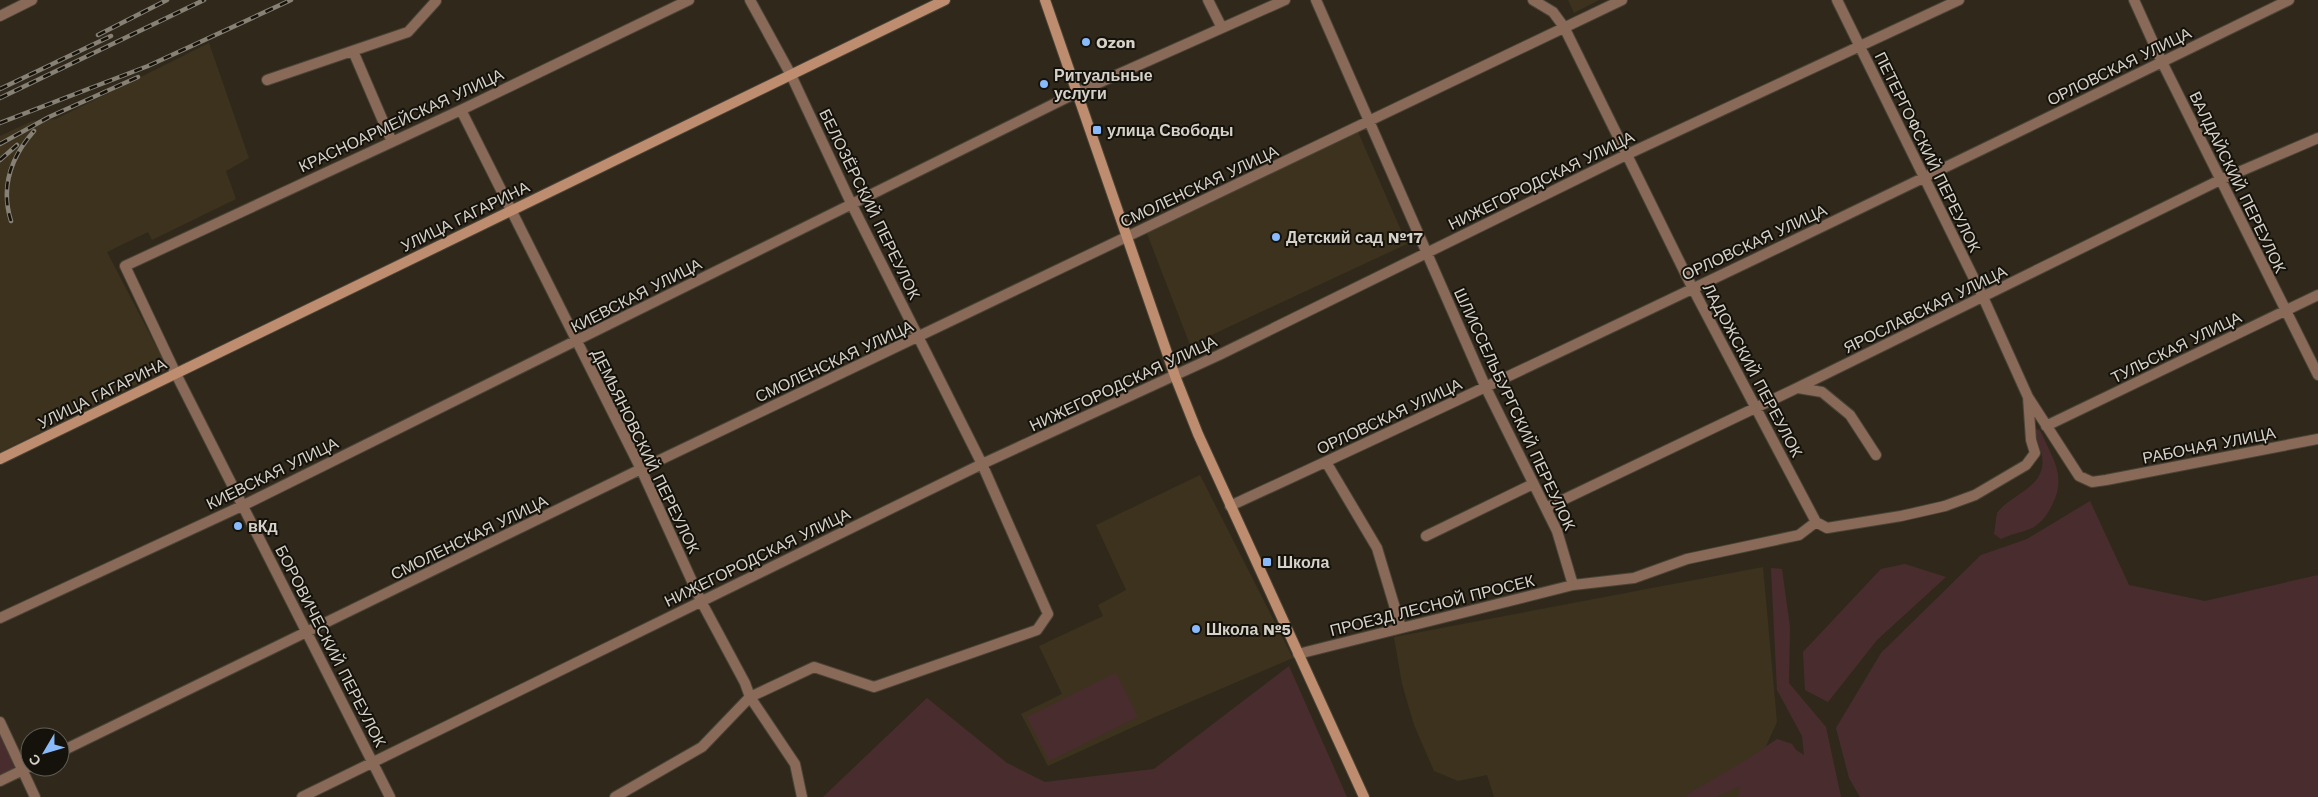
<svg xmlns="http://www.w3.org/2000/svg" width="2318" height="797" font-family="'Work Sans',sans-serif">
  <rect width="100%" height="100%" fill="#30291b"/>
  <path fill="#3c321e" d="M1568 0H1599L1574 13Z
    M209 43 249 158 226 171 236 199 152 240 148 232 107 252 168 369 0 452V136L32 121 56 119Z
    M1358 132 1407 244 1190 345 1146 231Z
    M1200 475 1293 658 1155 717 1048 766 1021 714 1062 694 1039 646 1103 616 1098 605 1126 590 1096 525Z
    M1763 567 1777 722 1743 797H1494L1487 775 1458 781 1434 771 1414 725 1402 684 1394 637Z"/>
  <path fill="#492d2e" d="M2036 429 2040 430C2051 456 2067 475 2053 503 2049 512 2043 521 2034 527 2024 532 2011 534 2001 539L1994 534 1997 513C2009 496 2038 490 2042 467 2045 453 2035 442 2036 429Z
    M2090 501 2129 585 2205 601 2318 575V797H1860L1849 778 1836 728 1881 653 1981 555 2027 539Z
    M1905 564 1946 577 1877 640 1828 702 1805 690 1803 652 1881 569Z
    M1771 568 1782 569 1790 627 1789 683 1826 727 1841 797H1738L1740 786 1717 797H1687L1688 794 1748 759 1777 739 1792 744 1796 750 1804 755 1802 736 1777 690Z
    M1289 666 1347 797H823L927 698 1007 763 1045 782 1154 769Z
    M1116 673 1138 717 1049 761 1027 717Z
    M0 733 17 767 0 776Z"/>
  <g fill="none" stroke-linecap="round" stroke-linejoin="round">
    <defs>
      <path id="street" d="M1208 0 1222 28
        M1316 0 1486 388 1557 531 1573 585
        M1533 0 1553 12 1564 27 1692 287 1816 522
        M1837 0 1983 297 2028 397 2079 476 2092 482 2106 480 2318 439
        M2134 0 2162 62 2318 375
        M0 16 32 0
        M353 51 392 142
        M267 80 408 32 436 1
        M461 110 641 469 701 601 745 683 750 697 795 764 802 797
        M1798 388 1822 392 1850 415 1876 455
        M2046 426 2318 295
        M1326 462 1377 548 1401 628
        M1230 506C1586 342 1937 172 2289 0
        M1546 508 1797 388 2220 180 2318 138
        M1426 536 1533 484
        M0 618 244 505 1076 93 1285 0
        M1298 654 1573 585 1634 578 1687 559 1799 535 1816 522 1827 528 1901 516 1945 506 1975 495 2026 465 2035 453 2031 440 2028 397
        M0 722 35 797
        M60 752 641 469 1622 0
        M0 781 29 767
        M302 797 982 464 1219 355 1628 154 1959 0
        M390 797 176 374 125 266 461 110 689 0
        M615 797 702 747 750 697 814 667 874 687 1037 630 1048 614 982 464 851 203 791 75 750 0"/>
      <path id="secondary" d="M1045 0 1175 376 1198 434 1364 797
        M0 459 945 0"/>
    </defs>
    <use href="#street" stroke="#4a4437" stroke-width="12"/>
    <use href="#secondary" stroke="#4a4437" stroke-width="12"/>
    <use href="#street" stroke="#896957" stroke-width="10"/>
    <use href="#secondary" stroke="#be8c6f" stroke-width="10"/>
    <defs>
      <path id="rail" d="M98 35 167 0
        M0 89 111 36
        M0 98 204 0
        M0 123 148 66 291 0
        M0 144 49 117 138 77
        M0 160 17 145
        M11 221C0 186 11 157 34 131"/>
    </defs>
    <use href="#rail" stroke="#868075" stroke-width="4.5"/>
    <use href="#rail" stroke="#15120c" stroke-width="2.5" stroke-dasharray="8" stroke-linecap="butt"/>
  </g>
  <g fill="#89bafc" stroke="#15120c" stroke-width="2">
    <circle cx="1086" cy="42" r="5"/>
    <circle cx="1044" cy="84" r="5"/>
    <rect x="1092" y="125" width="10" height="10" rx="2.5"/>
    <circle cx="1276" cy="237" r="5"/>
    <circle cx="238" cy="526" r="5"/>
    <rect x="1262" y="557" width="10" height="10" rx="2.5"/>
    <circle cx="1196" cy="629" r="5"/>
  </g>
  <g text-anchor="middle" stroke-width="4" stroke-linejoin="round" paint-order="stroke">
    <g font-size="16" font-weight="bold" fill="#d5d1c8" stroke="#15120c" text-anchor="start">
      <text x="1096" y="48">Ozon</text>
      <text x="1054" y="81">Ритуальные<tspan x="1054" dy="18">услуги</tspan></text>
      <text x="1107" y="136">улица Свободы</text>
      <text x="1286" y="243">Детский сад №17</text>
      <text x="248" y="532">вКд</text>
      <text x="1277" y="568">Школа</text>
      <text x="1206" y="635">Школа №5</text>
    </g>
    <g font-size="16" fill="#d5d1c8" stroke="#15120c">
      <text transform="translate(2119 66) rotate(-26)" y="6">ОРЛОВСКАЯ УЛИЦА</text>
      <text transform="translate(401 120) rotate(-25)" y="6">КРАСНОАРМЕЙСКАЯ УЛИЦА</text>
      <text transform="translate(1928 152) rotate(64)" y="6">ПЕТЕРГОФСКИЙ ПЕРЕУЛОК</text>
      <text transform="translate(1541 180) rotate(-26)" y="6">НИЖЕГОРОДСКАЯ УЛИЦА</text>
      <text transform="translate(2238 182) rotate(64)" y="6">ВАЛДАЙСКИЙ ПЕРЕУЛОК</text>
      <text transform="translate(1199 186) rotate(-25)" y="6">СМОЛЕНСКАЯ УЛИЦА</text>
      <text transform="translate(870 204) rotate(64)" y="6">БЕЛОЗЁРСКИЙ ПЕРЕУЛОК</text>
      <text transform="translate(465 216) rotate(-26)" y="6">УЛИЦА ГАГАРИНА</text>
      <text transform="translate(1754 242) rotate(-25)" y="6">ОРЛОВСКАЯ УЛИЦА</text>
      <text transform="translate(636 295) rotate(-27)" y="6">КИЕВСКАЯ УЛИЦА</text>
      <text transform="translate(1925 309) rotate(-26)" y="6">ЯРОСЛАВСКАЯ УЛИЦА</text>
      <text transform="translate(2176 347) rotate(-26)" y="6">ТУЛЬСКАЯ УЛИЦА</text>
      <text transform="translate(834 361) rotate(-25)" y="6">СМОЛЕНСКАЯ УЛИЦА</text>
      <text transform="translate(1753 370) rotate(62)" y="6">ЛАДОЖСКИЙ ПЕРЕУЛОК</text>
      <text transform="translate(1123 383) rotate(-25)" y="6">НИЖЕГОРОДСКАЯ УЛИЦА</text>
      <text transform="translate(102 393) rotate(-26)" y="6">УЛИЦА ГАГАРИНА</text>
      <text transform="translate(1515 409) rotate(65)" y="6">ШЛИССЕЛЬБУРГСКИЙ ПЕРЕУЛОК</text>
      <text transform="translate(1389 416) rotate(-25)" y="6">ОРЛОВСКАЯ УЛИЦА</text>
      <text transform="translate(2209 445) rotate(-11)" y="6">РАБОЧАЯ УЛИЦА</text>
      <text transform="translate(646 451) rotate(64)" y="6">ДЕМЬЯНОВСКИЙ ПЕРЕУЛОК</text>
      <text transform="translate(272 473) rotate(-26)" y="6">КИЕВСКАЯ УЛИЦА</text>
      <text transform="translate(469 537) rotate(-26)" y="6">СМОЛЕНСКАЯ УЛИЦА</text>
      <text transform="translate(757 557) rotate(-26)" y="6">НИЖЕГОРОДСКАЯ УЛИЦА</text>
      <text transform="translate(1432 605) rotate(-14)" y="6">ПРОЕЗД ЛЕСНОЙ ПРОСЕК</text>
      <text transform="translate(331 646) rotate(63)" y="6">БОРОВИЧЕСКИЙ ПЕРЕУЛОК</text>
    </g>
  </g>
  <g transform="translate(45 752) rotate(232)"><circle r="24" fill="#15120c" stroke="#625e57"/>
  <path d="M0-4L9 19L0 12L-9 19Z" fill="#89bafc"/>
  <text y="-8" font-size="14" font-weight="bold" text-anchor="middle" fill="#d5d1c8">С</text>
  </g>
</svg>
